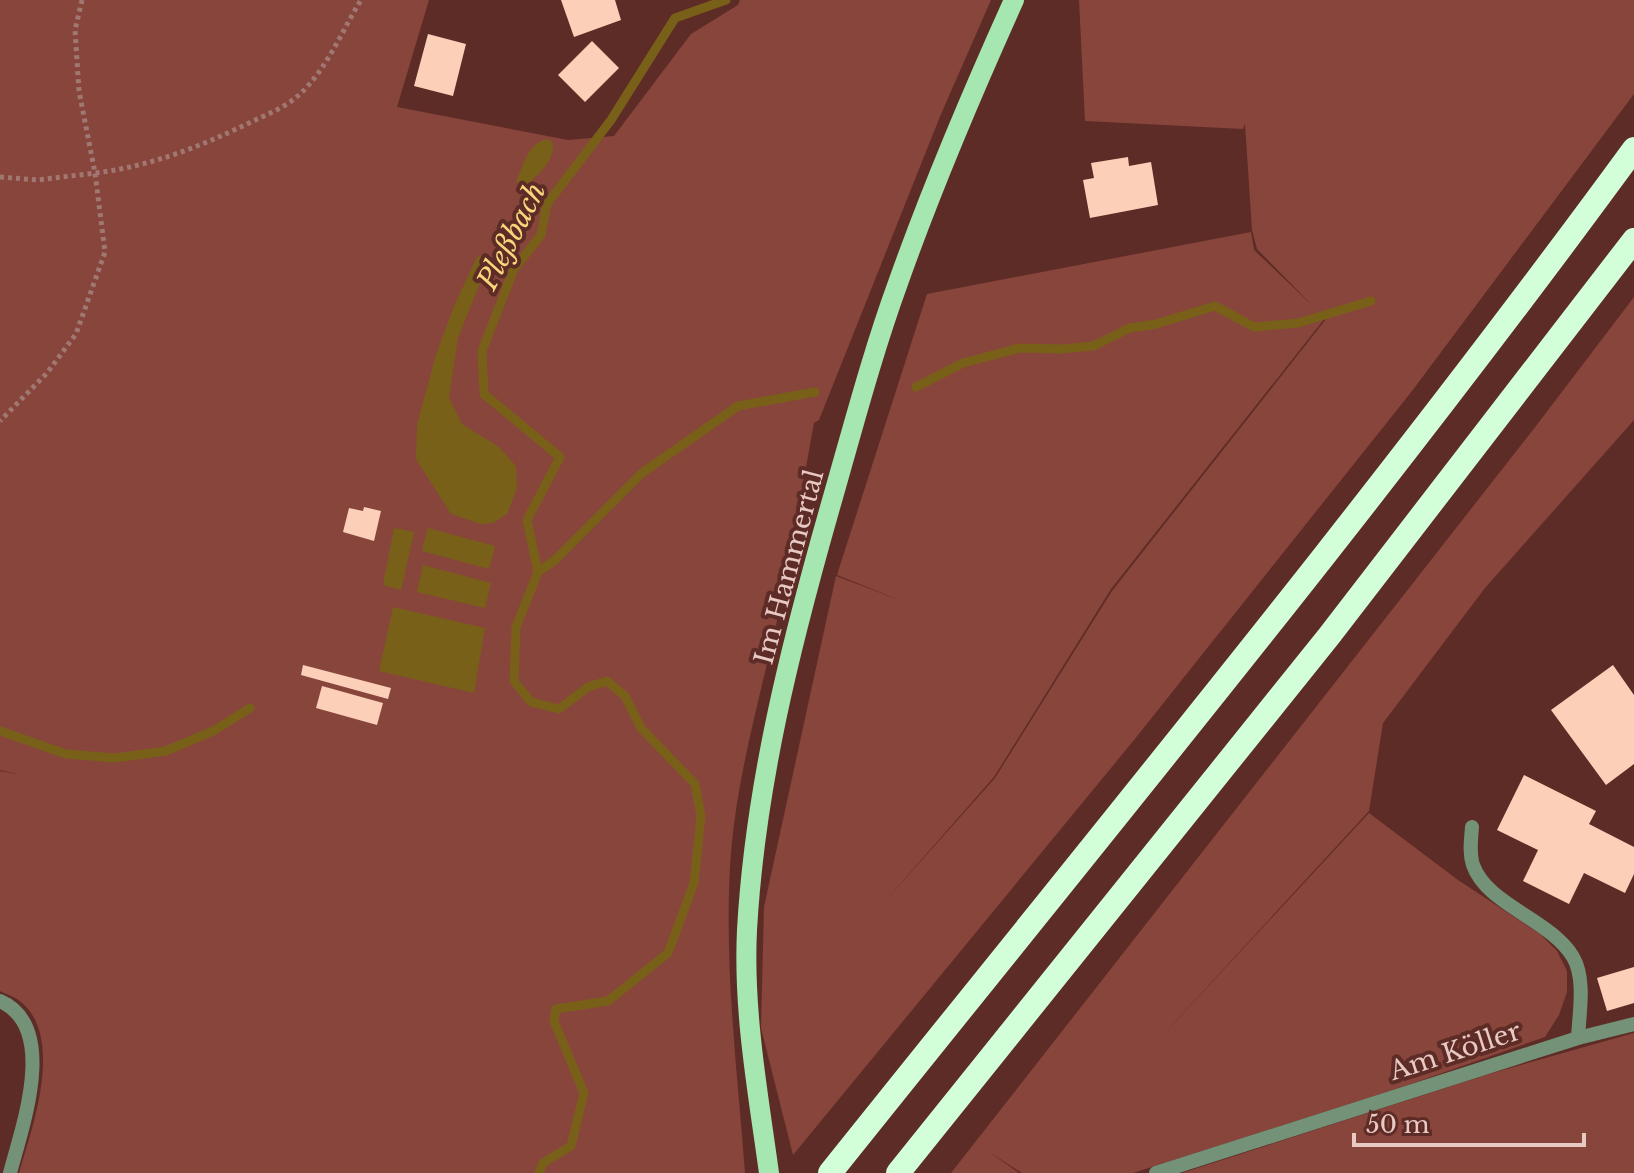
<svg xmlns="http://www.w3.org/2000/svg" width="1634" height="1173" font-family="'Libre Baskerville',serif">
  <rect width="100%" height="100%" fill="#5e2c26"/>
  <path fill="#88453c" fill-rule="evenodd" d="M0 0H429L397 107 568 140 614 136 691 34 738 5 740 0H991L941 114 819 420 814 423C803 482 794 543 781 602 764 684 738 768 731 852 723 959 737 1067 745 1173H19C32 1128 67 1033 17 999 13 996 5 994 0 991V771L18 774 0 770Z
    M1079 0H1634V94L1412 391 1134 740 793 1155 761 1028 764 907 836 576 902 601 837 575 927 294 1251 232 1254 250 1313 306 1257 249 1252 230 1245 124 1243 129 1085 121ZM1325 318 1326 319 1112 591 995 778 880 907 994 777 1111 589Z
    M1634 297V420L1485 588 1383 723 1369 811 1150 1049 1369 813 1458 880 1540 934 1557 951 1567 971V992L1559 1015 1545 1037 1408 1085 1133 1173H1022L989 1152 1019 1173H951L1536 426Z
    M1634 1033V1173H1182L1489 1074Z"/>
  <path fill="#796018" d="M548 139 553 143C554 161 540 173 528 184L516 182C523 166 528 142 548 139Z
    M488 253V263L458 338 449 398 462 424 499 447 516 466 517 488 507 514 493 523 481 524 451 514 416 459 417 425 436 355 454 306 477 257Z
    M394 528 414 532 401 590 383 585Z
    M428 528 495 546 489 569 422 551Z
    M423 565 491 583 485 608 417 592Z
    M393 607 485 628 474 693 379 671Z"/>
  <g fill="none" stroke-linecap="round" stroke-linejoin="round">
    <path stroke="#796018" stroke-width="9" d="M916 387 963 363 1020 348 1061 349 1093 346 1130 328 1156 324 1215 306 1254 327 1298 323 1371 301
      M538 572 555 560 642 473 738 406 815 392
      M0 731 66 754 115 758 166 751 215 730 250 708
      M539 1173 543 1163 571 1146 584 1093 554 1021 556 1009 608 1001 668 953 694 883 701 816 695 784 641 728 625 696 607 681 588 687 559 709 531 702 514 681 516 627 538 572 527 520 560 457 484 394 482 351 514 269 541 235 547 204 611 120 675 18 726 0"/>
  </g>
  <path fill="#fccfb9" d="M561 0H615L621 20 574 37Z
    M428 34 466 44 453 96 414 86Z
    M592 41 619 68 585 102 558 75Z
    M1128 157 1129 166 1151 162 1158 205 1090 218 1083 180 1094 178 1091 163Z
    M364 507 381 511 374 541 343 532 349 508 363 511Z
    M303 665 391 688 388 699 301 675Z
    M1613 665 1634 695V764L1606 785 1551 710Z
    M322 686 383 703 377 725 316 708Z
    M1524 775 1596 811 1589 824 1634 847V874L1625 893 1584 873 1569 904 1523 881 1538 850 1497 830Z
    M1634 967V1003L1607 1011 1597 978Z"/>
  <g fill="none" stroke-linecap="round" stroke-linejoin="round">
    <path stroke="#a17772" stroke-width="5" stroke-dasharray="4 4" stroke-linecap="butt" d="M82 0 75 30 79 91 95 173C152 166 202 146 253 121 271 113 292 104 305 89 329 64 343 29 361 0
      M0 177 38 180 95 173 105 252 76 334 47 373 0 421"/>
    <path stroke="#739277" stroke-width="14" d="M1472 827C1471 840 1469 853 1473 865 1487 905 1550 919 1573 957 1586 979 1579 1014 1578 1038
      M0 1001C59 1027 22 1127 10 1173
      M1156 1173 1578 1038 1634 1024"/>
    <path stroke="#a6e6b0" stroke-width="20" d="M769 1173C758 1092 743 1012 747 930 755 787 790 648 829 511 851 435 871 357 898 283 932 187 972 93 1014 0"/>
    <path stroke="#d2ffd8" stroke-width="24" d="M830 1173C1101 834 1378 499 1634 149
      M898 1173 1329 636 1634 240"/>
  </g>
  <g text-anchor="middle" stroke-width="8" stroke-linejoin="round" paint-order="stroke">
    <g font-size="26" fill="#e9c9c4" stroke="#5e2c26">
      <text transform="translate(789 567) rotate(-75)" y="9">Im Hammertal</text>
      <text transform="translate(1455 1051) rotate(-18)" y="9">Am Köller</text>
    </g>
    <g font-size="28" font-style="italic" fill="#f9d57b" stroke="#5e2c26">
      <text transform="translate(511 236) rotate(-63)" y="10">Pleßbach</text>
    </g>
  </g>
  <path d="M1354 1133v12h230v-12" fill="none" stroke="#e9c9c4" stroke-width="4"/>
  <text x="1366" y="1133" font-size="24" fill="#e9c9c4" stroke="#5e2c26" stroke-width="6" paint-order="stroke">50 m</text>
</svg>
